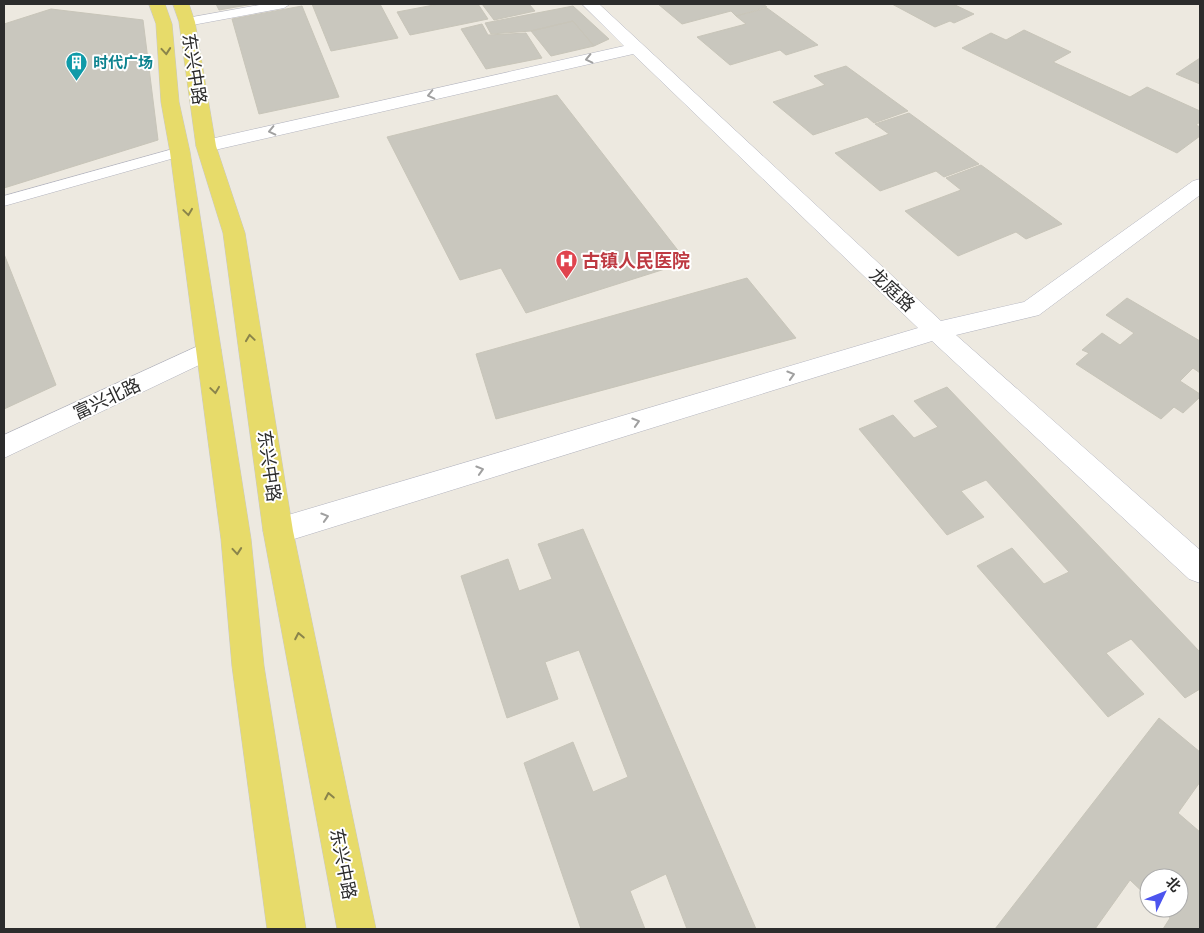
<svg xmlns="http://www.w3.org/2000/svg" width="1204" height="933" font-family="Roboto,'Noto Sans SC',sans-serif">
  <rect width="100%" height="100%" fill="#ede9e0"/>
  <path fill="#c9c7be" stroke="#c8c5b9" d="M216 4H253L219 10Z
    M312 4H380L398 38 331 51Z
    M439 4H478L488 19 410 35 397 12Z
    M482 4H529L535 11 494 20Z
    M658 4H763L767 7 736 16 731 11 682 24Z
    M892 4H953L974 14 954 23 950 21 935 27Z
    M302 6 339 97 259 114 232 19Z
    M573 6 609 39 594 46 573 21 531 31 491 34 485 23Z
    M767 8 818 45 786 55 780 50 730 65 697 37 746 24 736 16Z
    M51 9 143 20 158 140 4 188V24Z
    M573 21 594 46 551 56 531 31Z
    M482 24 488 35 526 33 542 58 486 69 461 29Z
    M1024 30 1071 52 1053 62 1130 97 1147 87 1200 111V122L1196 125 1200 127V136L1177 153 962 48 991 33 1006 40Z
    M1200 58V84L1176 74Z
    M846 66 908 111 874 123 867 117 813 135 773 102 825 85 814 76Z
    M557 95 687 262 526 313 501 268 460 280 387 137Z
    M909 113 979 164 944 177 936 171 880 191 835 153 889 134 875 124Z
    M981 165 1062 224 1026 239 1016 232 958 256 905 211 961 190 946 178Z
    M4 254 56 385 4 409Z
    M747 278 796 338 496 419 476 354Z
    M1127 298 1200 341V373L1193 368 1180 381 1200 394V397L1183 413 1174 407 1161 419 1076 364 1089 353 1082 350 1102 333 1120 345 1134 333 1106 315Z
    M947 387 1200 652V689L1185 698 1131 639 1106 653 1144 694 1108 717 977 566 1012 548 1044 584 1069 572 986 480 961 491 984 517 947 535 859 429 893 415 914 438 938 427 914 401Z
    M583 529 756 929H687L666 874 630 891 645 929H581L524 763 573 742 593 792 628 777 579 650 545 662 558 699 507 718 461 576 508 559 519 591 552 579 538 544Z
    M1159 718 1200 752V782L1178 813 1200 832V929H1163L1170 918 1160 908H1179V878H1149V898L1130 880 1095 929H995Z"/>
  <g fill="none" stroke-linecap="round" stroke-linejoin="round">
    <defs>
      <path id="service" d="M265 4H290L284 8 187 26 181 22 187 18Z
        M180 147 185 149 188 152 185 155 4 206V196Z"/>
      <path id="minor" d="M582 4H599L941 321 1024 302 1193 181 1200 179V195L1039 315 956 335 1200 550V583L1189 579 932 341 278 544 268 540 263 531 268 522 278 518 918 328 633 54 206 152 199 150 196 146 199 142 206 140 624 46Z
        M209 341 218 344 221 350 218 356 4 458V435Z"/>
      <path id="primary" d="M149 4H165L172 24 179 102 190 152 251 539 264 666 306 929H267L232 666 221 539 170 152 161 102 156 24Z
        M173 4H189L195 22 216 146 245 233 293 531 376 929H337L263 531 223 233 196 146 179 22Z"/>
    </defs>
    <use href="#service" stroke="#b3b4bf" stroke-width="1"/>
    <use href="#minor" stroke="#b3b4bf" stroke-width="1"/>
    <use href="#primary" stroke="#c8c8c8" stroke-width="1"/>
    <use href="#service" fill="#fff" fill-rule="evenodd"/>
    <use href="#minor" fill="#fff" fill-rule="evenodd"/>
    <use href="#primary" fill="#e7db6a" fill-rule="evenodd"/>
  </g>
  <defs><path id="oneway-chevron" d="M-2-3.5L2.5 0L-2 3.5" fill="none" stroke-width="1.6" stroke-linecap="round" stroke-linejoin="round" transform="scale(1.25)"/></defs>
  <g stroke="#8a844b">
    <use href="#oneway-chevron" transform="translate(166 51) rotate(85)"/>
    <use href="#oneway-chevron" transform="translate(188 212) rotate(82)"/>
    <use href="#oneway-chevron" transform="translate(250 338) rotate(-98)"/>
    <use href="#oneway-chevron" transform="translate(215 390) rotate(82)"/>
    <use href="#oneway-chevron" transform="translate(237 551) rotate(85)"/>
    <use href="#oneway-chevron" transform="translate(299 636) rotate(-101)"/>
    <use href="#oneway-chevron" transform="translate(329 796) rotate(-101)"/>
  </g>
  <g stroke="#a0a0a0">
    <use href="#oneway-chevron" transform="translate(589 59) rotate(167)"/>
    <use href="#oneway-chevron" transform="translate(431 95) rotate(167)"/>
    <use href="#oneway-chevron" transform="translate(272 131) rotate(167)"/>
    <use href="#oneway-chevron" transform="translate(791 375) rotate(-17)"/>
    <use href="#oneway-chevron" transform="translate(636 422) rotate(-17)"/>
    <use href="#oneway-chevron" transform="translate(480 470) rotate(-17)"/>
    <use href="#oneway-chevron" transform="translate(325 517) rotate(-17)"/>
  </g>
  <defs>
    <symbol id="building-pin" viewBox="-11 -11 22 30"><path d="M0 17L-7.5 6A9.5 9.5 0 1 1 7.5 6Z" fill="#0f9aa8" stroke="#fff"/><path d="M-4-6H4V6H1V3H-1V6H-4ZM-2.5-4.3h1.7v1.8h-1.7ZM.8-4.3h1.7v1.8H.8ZM-2.5-1h1.7V.8h-1.7ZM.8-1h1.7V.8H.8Z" fill="#fff"/></symbol>
    <symbol id="hospital-pin" viewBox="-11 -11 22 30"><path d="M0 17L-7.5 6A9.5 9.5 0 1 1 7.5 6Z" fill="#e0444e" stroke="#fff"/><path d="M-5-5h3v3.5h4V-5h3V5h-3V1.5h-4V5h-3Z" fill="#fff"/></symbol>
  </defs>
  <g fill-rule="evenodd">
    <use href="#building-pin" x="64" y="50" width="25" height="34"/>
    <use href="#hospital-pin" x="554" y="248" width="25" height="34"/>
  </g>
  <g text-anchor="middle" stroke-width="4" stroke-linejoin="round" paint-order="stroke">
    <g font-size="15" font-weight="bold" fill="#0d838f" stroke="#fff" text-anchor="start">
      <text x="93" y="68">时代广场</text>
    </g>
    <g font-size="18" fill="#2c2c2c" stroke="#fff">
      <text transform="translate(194 69) rotate(81)" y="6">东兴中路</text>
      <text transform="translate(892 290) rotate(43)" y="6">龙庭路</text>
      <text transform="translate(107 399) rotate(-25)" y="6">富兴北路</text>
      <text transform="translate(269 466) rotate(82)" y="6">东兴中路</text>
      <text transform="translate(343 864) rotate(79)" y="6">东兴中路</text>
    </g>
    <g font-size="18" font-weight="bold" fill="#be3a42" stroke="#fff" text-anchor="start">
      <text x="582" y="267">古镇人民医院</text>
    </g>
  </g>
  <rect width="1204" height="933" fill="none" stroke="#2c2c2c" stroke-width="10"/>
  <g transform="translate(1164 893) rotate(47)"><circle r="24" fill="#ffffff" stroke="#ababab"/>
  <path d="M0-4L9 19L0 12L-9 19Z" fill="#4c54ee"/>
  <text y="-8" font-size="14" font-weight="bold" text-anchor="middle" fill="#2c2c2c">北</text>
  </g>
</svg>
